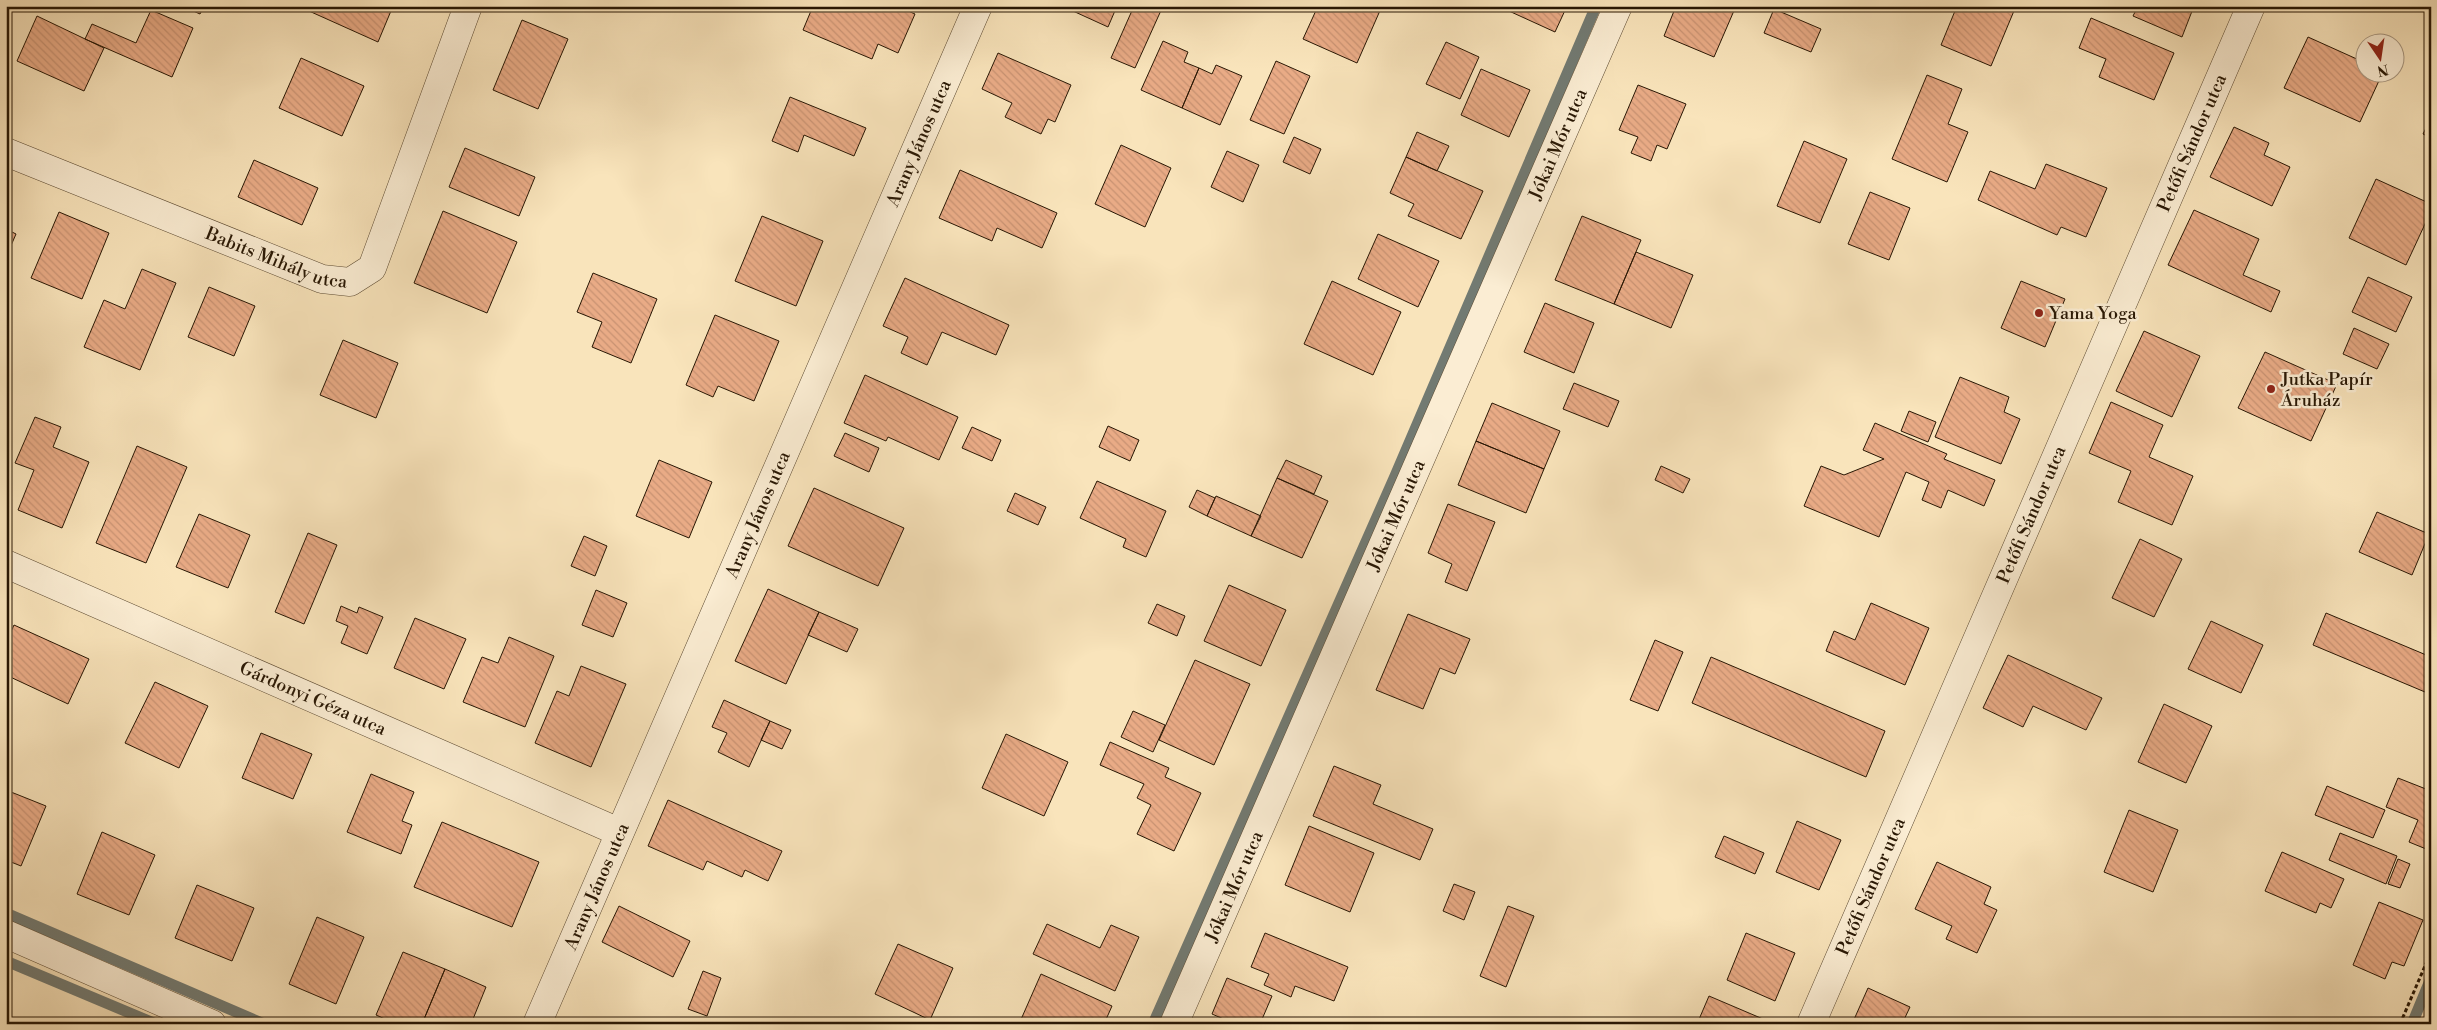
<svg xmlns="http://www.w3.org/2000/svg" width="2437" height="1030" font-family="'Libre Bodoni',serif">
  <defs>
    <pattern id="building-back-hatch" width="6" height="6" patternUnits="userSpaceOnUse" patternTransform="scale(1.25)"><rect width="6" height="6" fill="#e9ab86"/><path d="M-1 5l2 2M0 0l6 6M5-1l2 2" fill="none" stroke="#c89272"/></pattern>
  </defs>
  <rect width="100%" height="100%" fill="#f9e4bb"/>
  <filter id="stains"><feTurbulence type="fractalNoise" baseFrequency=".004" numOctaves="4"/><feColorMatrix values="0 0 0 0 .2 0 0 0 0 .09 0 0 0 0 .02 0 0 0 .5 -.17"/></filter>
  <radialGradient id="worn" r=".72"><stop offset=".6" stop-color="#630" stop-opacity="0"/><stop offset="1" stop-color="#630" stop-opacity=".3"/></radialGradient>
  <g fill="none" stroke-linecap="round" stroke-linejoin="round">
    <path stroke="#727a72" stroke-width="11" d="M6 913 264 1024
      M6 961 156 1024
      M1153 1024 1395 476 1596 6
      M2412 1024 2431 978"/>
  </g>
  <path fill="url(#building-back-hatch)" stroke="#281704" d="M182 6H204L200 14Z
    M311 6H393L378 42 309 11Z
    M813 6H897L915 14 898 53 878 44 872 59 803 30Z
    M1062 6H1117L1108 27Z
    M1134 6H1163L1135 68 1111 58Z
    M1318 6H1382L1357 63 1303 39Z
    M1498 6H1567L1555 32Z
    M1676 6H1736L1714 57 1664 36Z
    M1957 6H2016L1991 66 1941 45Z
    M2138 6H2194L2182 37 2133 16Z
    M1774 9 1821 29 1811 52 1764 33Z
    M151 10 193 28 172 77 85 39 92 24 136 43Z
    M37 16 104 48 84 91 17 61Z
    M2091 18 2174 53 2154 100 2099 77 2106 59 2079 48Z
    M522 20 568 39 538 109 493 90Z
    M2308 37 2359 60 2364 48V72H2383L2360 122 2284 88Z
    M1163 41 1188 52 1184 62 1199 68 1182 108 1141 90Z
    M1446 42 1479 57 1460 99 1426 84Z
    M998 53 1071 85 1055 122 1048 119 1041 134 1005 117 1012 103 982 89Z
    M301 58 364 86 342 136 279 108Z
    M1276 61 1310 76 1284 134 1250 120Z
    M1216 65 1242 76 1220 125 1182 108 1199 68 1212 74Z
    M1481 69 1530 90 1509 137 1461 115Z
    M1927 75 1962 89 1948 124 1968 132 1947 182 1892 159Z
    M1638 85 1686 104 1667 149 1657 145 1651 161 1631 153 1638 137 1619 130Z
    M790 97 866 128 854 156 804 135 798 152 772 141Z
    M2431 118V138L2423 134Z
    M2234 127 2269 143 2264 155 2290 167 2272 206 2210 177Z
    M1417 132 1449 146 1437 171 1406 157Z
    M1294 137 1321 149 1310 174 1283 162Z
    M1804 141 1847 159 1820 223 1777 206Z
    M1121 145 1171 168 1145 227 1095 204Z
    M465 148 535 177 519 216 449 187Z
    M1227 151 1259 165 1243 202 1211 187Z
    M1406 157 1483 191 1461 239 1408 216 1414 204 1390 193Z
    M254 160 318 188 302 225 238 197Z
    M2046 164 2107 188 2086 237 2061 227 2057 235 1978 200 1990 171 2035 189Z
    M960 170 1057 213 1042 248 997 228 992 241 939 218Z
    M2376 179 2431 204V211L2406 265 2349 238Z
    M1870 192 1910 208 1889 260 1848 244Z
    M2194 210 2259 239 2243 275 2280 291 2271 312 2168 265Z
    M443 211 517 242 487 313 414 283Z
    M59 212 109 233 82 299 31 278Z
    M762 216 823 241 796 306 735 281Z
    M1582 216 1641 240 1614 304 1555 280Z
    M6 229 16 234 6 257Z
    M1378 234 1439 261 1418 307 1358 279Z
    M1636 252 1693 275 1671 328 1614 304Z
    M142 269 176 283 140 370 84 347 104 300 125 309Z
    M593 273 657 299 631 363 592 347 602 322 577 312Z
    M2368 277 2412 297 2396 332 2352 312Z
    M905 278 1009 325 996 355 942 332 927 365 901 353 908 337 883 326Z
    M1332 281 1401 312 1373 375 1304 344Z
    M2021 281 2065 299 2045 347 2001 328Z
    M209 287 255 306 234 356 188 337Z
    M1545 303 1594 323 1574 373 1524 352Z
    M715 315 779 341 754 401 718 386 713 397 686 385Z
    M2354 328 2389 344 2377 369 2343 354Z
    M2144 331 2200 356 2172 417 2116 391Z
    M343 340 398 363 376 418 320 395Z
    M2265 352 2337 384 2311 441 2238 408Z
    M865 375 958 417 939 460 888 437 886 441 844 423Z
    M1960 377 2009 397 2004 412 2020 419 2001 464 1935 437Z
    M1574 383 1619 401 1608 427 1563 409Z
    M2111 402 2163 425 2149 457 2193 476 2172 525 2118 502 2131 471 2089 453Z
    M1492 403 1560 431 1544 469 1476 441Z
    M1909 411 1936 422 1928 442 1901 431Z
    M35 417 61 427 53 447 89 462 62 528 18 510 34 470 15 463Z
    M1875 423 1947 454 1944 459 1995 480 1984 506 1948 490 1941 508 1922 500 1929 482 1906 472 1879 537 1804 506 1821 466 1844 475 1884 459 1863 450Z
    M1108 426 1139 440 1130 461 1099 447Z
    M972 427 1001 440 992 461 962 448Z
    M845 433 879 448 869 472 834 456Z
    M1476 441 1544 469 1526 513 1458 485Z
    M137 446 187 467 146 563 96 543Z
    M659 460 712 482 689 538 636 516Z
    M1286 460 1322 476 1314 494 1277 478Z
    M1661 466 1690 479 1683 493 1655 480Z
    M1277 478 1328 501 1302 558 1251 536Z
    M1097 481 1166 511 1146 557 1123 547 1126 539 1080 518Z
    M814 488 904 528 878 586 788 546Z
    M1197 490 1215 498 1207 516 1189 507Z
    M1015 493 1046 507 1038 525 1007 511Z
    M1216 496 1261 516 1251 536 1207 516Z
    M1448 504 1495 522 1467 591 1445 582 1452 564 1428 553Z
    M2377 512 2429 534 2412 575 2359 552Z
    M199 514 250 535 228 588 176 567Z
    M308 533 337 545 304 624 275 612Z
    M584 536 607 546 595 576 571 566Z
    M2140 539 2182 559 2154 617 2112 598Z
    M1229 585 1286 610 1261 666 1204 641Z
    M768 589 819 612 786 684 735 661Z
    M596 590 627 603 613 637 582 625Z
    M1871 603 1929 628 1905 685 1826 651 1834 631 1855 640Z
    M1157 604 1185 616 1177 636 1148 623Z
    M341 606 357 613 359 607 383 617 367 654 341 643 348 626 336 621Z
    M819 612 858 629 847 652 808 635Z
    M2326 613 2431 657V678L2425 692 2313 645Z
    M1408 614 1470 639 1455 674 1440 668 1423 709 1376 690Z
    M415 618 466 639 444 689 394 668Z
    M2211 621 2263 645 2241 693 2188 669Z
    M14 625 89 659 68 704 6 675V642Z
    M509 637 554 656 525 727 463 702 482 657 498 663Z
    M1655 640 1683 652 1658 711 1630 700Z
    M2008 655 2102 698 2086 730 2033 706 2023 727 1983 708Z
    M1711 657 1885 731 1866 777 1692 703Z
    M1195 660 1250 684 1214 765 1159 740Z
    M581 666 626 684 591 767 535 743 557 691 569 696Z
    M155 682 208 706 179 768 125 743Z
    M724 700 770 721 749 767 718 752 727 733 712 727Z
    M2164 704 2212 726 2186 783 2138 762Z
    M1133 711 1165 725 1153 752 1121 737Z
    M770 721 791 730 782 749 761 740Z
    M261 733 312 754 293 799 242 778Z
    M1006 734 1068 762 1044 816 982 788Z
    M1110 742 1169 768 1165 777 1201 793 1174 851 1137 834 1151 805 1137 798 1144 784 1100 765Z
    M1334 766 1381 785 1373 804 1433 829 1420 860 1313 816Z
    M371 774 414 792 402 821 412 825 401 854 347 832Z
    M2398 778 2431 791V851L2409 842 2418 820 2386 807Z
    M2327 786 2385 810 2373 838 2315 815Z
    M6 790 46 806 21 866 6 860Z
    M668 800 782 851 768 881 745 870 742 877 707 861 703 870 648 846Z
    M2129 810 2178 830 2153 892 2104 872Z
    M1797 821 1841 840 1819 890 1776 872Z
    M442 822 539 862 512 927 414 887Z
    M1309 826 1374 853 1350 912 1285 885Z
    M102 832 155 855 129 915 77 894Z
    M2340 833 2397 856 2386 884 2329 860Z
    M1724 836 1764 853 1755 874 1715 857Z
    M2282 852 2344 879 2331 908 2320 903 2316 913 2265 891Z
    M2398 859 2410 864 2400 888 2388 884Z
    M1937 862 1991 887 1984 904 1997 910 1977 953 1946 939 1952 926 1915 909Z
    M1454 884 1475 892 1464 920 1443 911Z
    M197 885 254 908 232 961 175 938Z
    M2379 902 2423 920 2404 966 2392 962 2385 979 2353 965Z
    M619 906 690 941 673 977 602 942Z
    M1508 906 1534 916 1506 987 1480 976Z
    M317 917 364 937 336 1004 289 984Z
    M1047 924 1100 948 1111 925 1139 937 1115 991 1033 954Z
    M1265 933 1348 967 1334 1001 1295 986 1291 997 1264 985 1269 974 1251 967Z
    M1746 933 1795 953 1775 1001 1727 980Z
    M898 944 953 968 930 1020 875 994Z
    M403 952 445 969 422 1024H396L376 1015Z
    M445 969 486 987 471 1024H422Z
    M703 971 721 978 707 1016 688 1009Z
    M1041 974 1112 1006 1104 1024H1019Z
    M1227 978 1272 996 1260 1024H1235L1212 1014Z
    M1868 988 1910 1007 1902 1024H1852Z
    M1709 996 1763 1019 1761 1024H1697Z"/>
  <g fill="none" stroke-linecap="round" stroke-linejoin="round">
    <defs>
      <g id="street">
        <path id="s1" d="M6 152 322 279 350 282 372 268 468 6"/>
        <path id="s2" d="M6 564 619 832"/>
        <path d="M6 934 212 1024"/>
        <path id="s3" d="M537 1024 978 6"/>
        <path id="s4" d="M1174 1024 1618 6"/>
        <path id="s5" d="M1811 1024 2251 6"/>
      </g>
    </defs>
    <use href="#street" stroke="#5c4a32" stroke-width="29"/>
    <path stroke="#281704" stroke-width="3" stroke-dasharray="4 2.5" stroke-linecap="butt" d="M2400 1024 2431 952"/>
    <use href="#street" stroke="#fbedd3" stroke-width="28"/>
  </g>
  <g fill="#8f2418" stroke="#fbedd3" stroke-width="2">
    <circle cx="2039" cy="313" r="5"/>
    <circle cx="2271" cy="389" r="5"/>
  </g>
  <g text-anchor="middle" stroke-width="5" stroke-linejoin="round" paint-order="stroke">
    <g font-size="18" fill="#281704" stroke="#fbedd3">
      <text dy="6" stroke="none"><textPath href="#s3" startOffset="960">Arany János utca</textPath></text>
      <text dy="6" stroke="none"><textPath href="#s5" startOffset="960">Petőfi Sándor utca</textPath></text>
      <text dy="6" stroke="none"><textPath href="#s4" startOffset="960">Jókai Mór utca</textPath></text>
      <text dy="6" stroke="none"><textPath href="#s1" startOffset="291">Babits Mihály utca</textPath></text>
      <text dy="6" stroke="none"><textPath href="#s3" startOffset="555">Arany János utca</textPath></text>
      <text dy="6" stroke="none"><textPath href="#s4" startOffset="555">Jókai Mór utca</textPath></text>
      <text dy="6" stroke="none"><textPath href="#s5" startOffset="555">Petőfi Sándor utca</textPath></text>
      <text dy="6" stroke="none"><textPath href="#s2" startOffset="335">Gárdonyi Géza utca</textPath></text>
      <text dy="6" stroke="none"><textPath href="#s3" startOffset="150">Arany János utca</textPath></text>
      <text dy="6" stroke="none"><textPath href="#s4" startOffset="150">Jókai Mór utca</textPath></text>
      <text dy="6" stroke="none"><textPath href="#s5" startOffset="150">Petőfi Sándor utca</textPath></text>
    </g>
    <g font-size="18" fill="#281704" stroke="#fbedd3" text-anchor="start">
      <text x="2049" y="319">Yama Yoga</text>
      <text x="2281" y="385">Jutka Papír<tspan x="2281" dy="21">Áruház</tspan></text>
    </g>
  </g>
  <rect width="2437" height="1030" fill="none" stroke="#f9e4bb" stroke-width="25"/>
  <rect x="8" y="8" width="2422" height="1015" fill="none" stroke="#281704" stroke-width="2.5"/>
  <rect x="12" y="12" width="2412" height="1005" fill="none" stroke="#281704"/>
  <g transform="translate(2380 58) rotate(167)"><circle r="24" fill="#fbedd3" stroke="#a79780"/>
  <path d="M0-4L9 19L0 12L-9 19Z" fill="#8f2418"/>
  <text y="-8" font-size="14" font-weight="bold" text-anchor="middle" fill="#281704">N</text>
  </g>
  <rect width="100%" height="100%" filter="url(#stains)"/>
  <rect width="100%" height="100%" fill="url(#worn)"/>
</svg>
